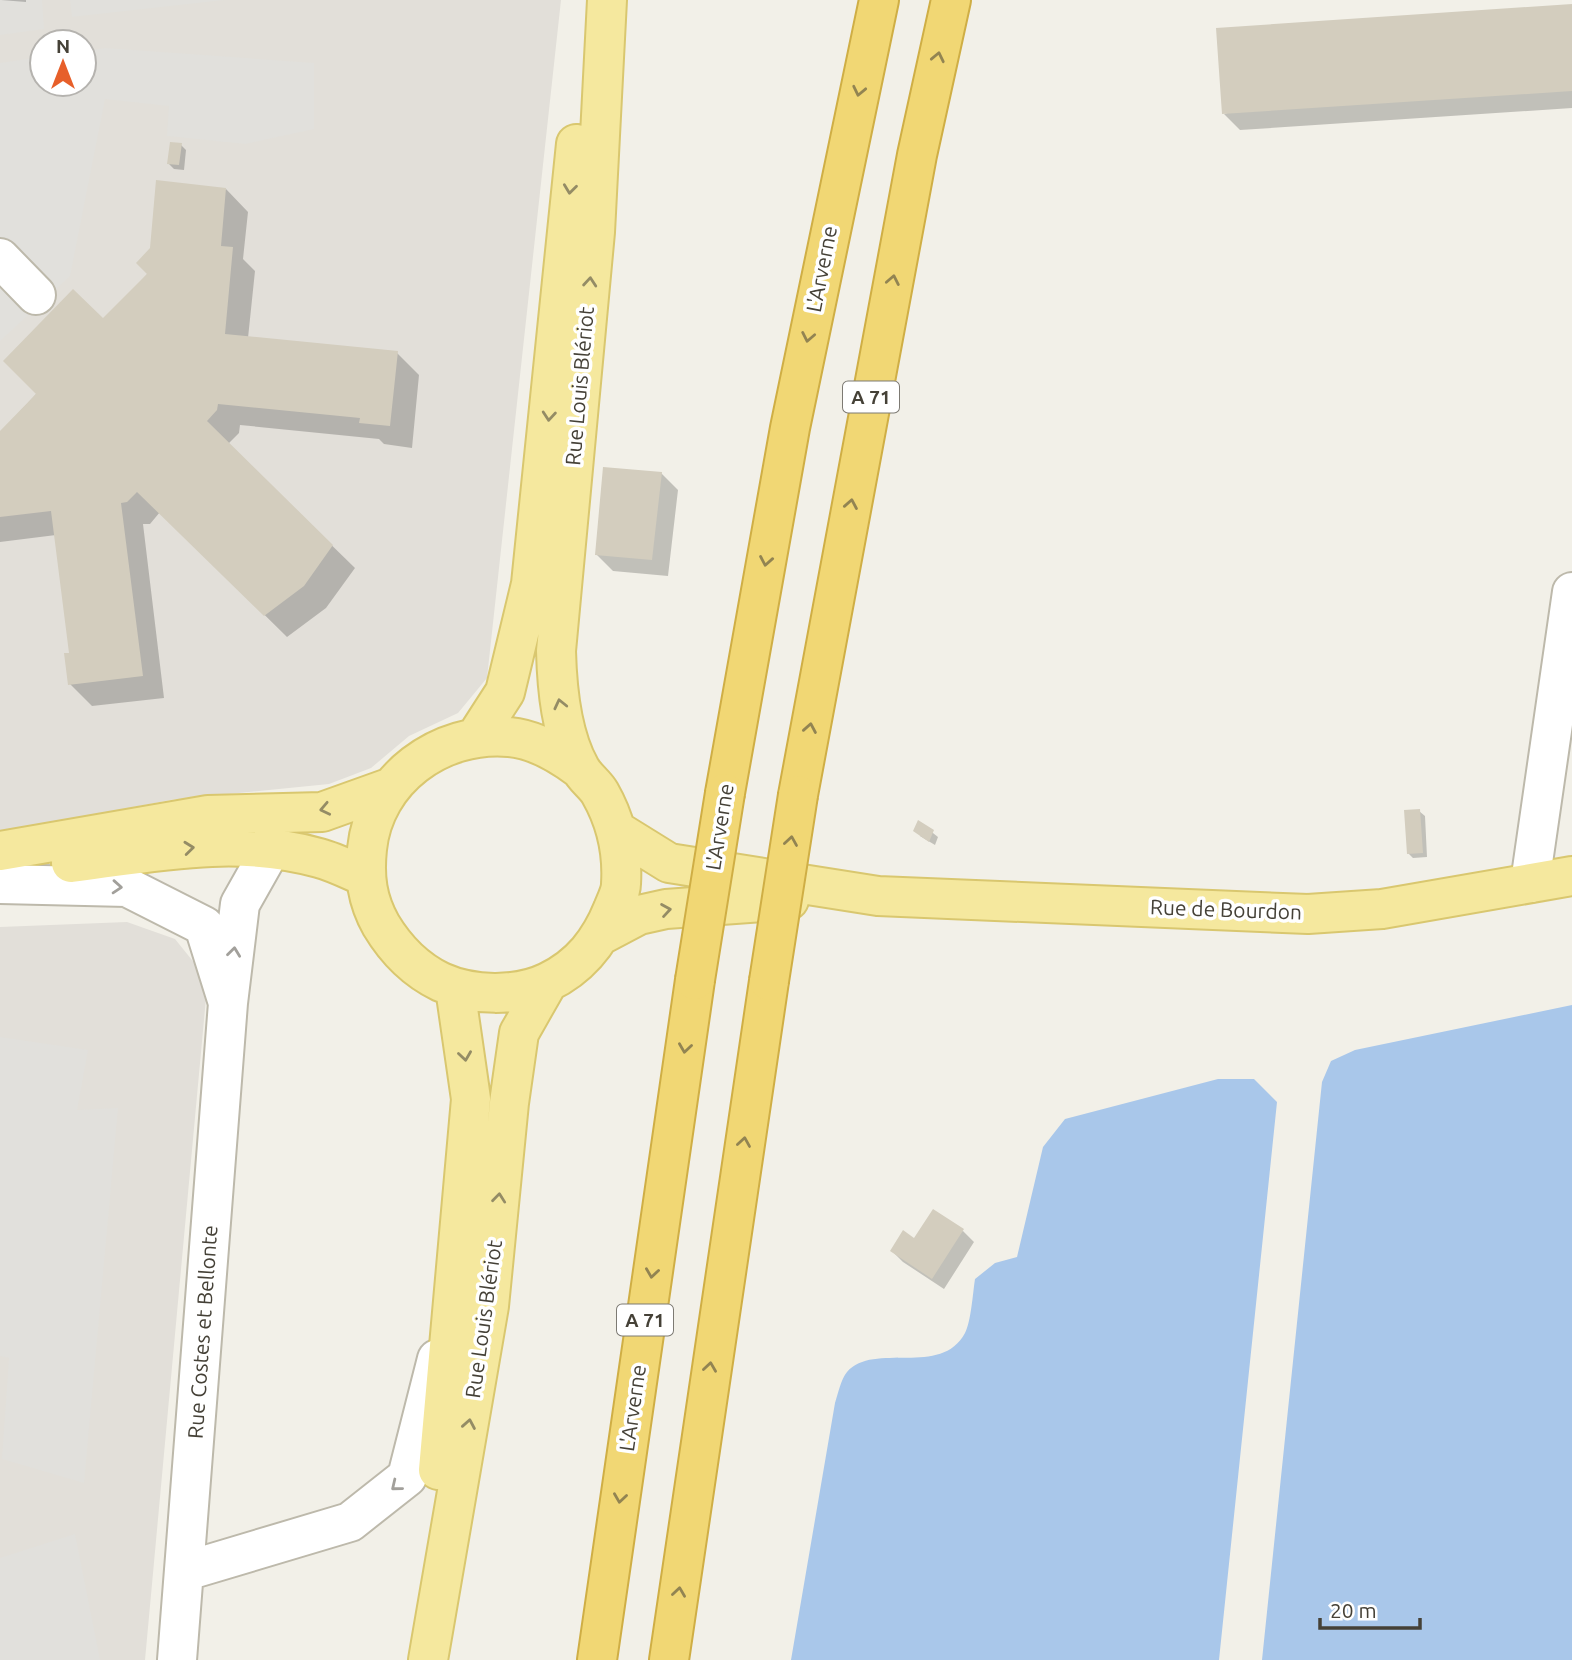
<svg xmlns="http://www.w3.org/2000/svg" width="1572" height="1660" font-family="Ubuntu,sans-serif">
  <rect width="100%" height="100%" fill="#f2f0e8"/>
  <path fill="#e2dfd9" fill-rule="evenodd" d="M0 0H561L487 678 458 713 409 736 371 768 329 784 170 800 0 833ZM42 42H84V84H42Z
    M127 922 175 939 196 965 206 998 145 1660H0V927Z"/>
  <path fill="#e1e0dc" d="M0 0H42L44 29 0 35Z
    M70 0H225L72 17Z
    M105 48 314 63V129L245 144 167 136 169 106 105 99 70 276 0 341V63L42 57V84H84V51Z
    M0 1037 88 1050 77 1110 118 1108 84 1483 2 1459 9 1358 0 1356Z
    M75 1534 100 1660H0V1558Z"/>
  <path fill="#a9c7ea" d="M1572 1005V1660H1262L1322 1082 1331 1061 1355 1050Z
    M1218 1079H1254L1277 1102 1219 1660H791L835 1403C838 1394 841 1379 847 1372 874 1341 941 1378 965 1333 971 1322 973 1292 975 1279L995 1263 1017 1257 1043 1147 1065 1119Z"/>
  <path fill="#0003" d="M1 0H26V2Z
    M1572 6V108L1240 130 1224 114Z
    M181 145 186 150 184 170 174 169 169 164Z
    M226 189 248 212 243 259 255 271 248 338 397 353 419 375 412 448 384 444 379 439 240 425 239 433 228 444 355 568 326 608 287 637 160 512 150 524H143L164 698 92 706 70 684 71 654 56 535 0 542V433Z
    M661 473 678 490 668 576 613 571 596 554Z
    M1419 811 1425 816 1427 857 1413 858 1408 853Z
    M919 822 938 837 935 845 920 836Z
    M963 1231 974 1242 944 1289 903 1262 892 1251Z"/>
  <path fill="#d3cdbe" d="M1572 4V91L1222 114 1216 28Z
    M170 142 182 143 179 165 167 164Z
    M156 180 226 188 221 246 233 247 225 334 398 351 390 426 359 423 360 418 218 404 217 410 207 421 333 545 304 586 264 616 137 492 127 502 121 503 143 676 68 685 64 653H69L51 511 0 517V431L36 394 3 361 73 289 103 318 147 274 136 263 150 248Z
    M603 467 662 472 652 560 595 555Z
    M1420 809 1423 853 1407 854 1404 810Z
    M918 820 934 830 929 842 913 831Z
    M933 1209 964 1229 932 1279 890 1251 903 1230 914 1238Z"/>
  <g fill="none" stroke-linecap="round" stroke-linejoin="round">
    <defs>
      <path id="minor" d="M0 258 36 295
        M1530 883 1572 592
        M0 884 127 887 204 926 228 1003 240 904 271 849
        M186 1571 350 1522 407 1477 437 1359
        M177 1660 228 1003"/>
      <path id="major" d="M476 737 505 692 531 584 576 144
        M580 769C560 754 534 739 509 737 440 731 374 779 367 849 364 877 367 900 381 925 396 950 414 969 441 982 472 996 517 997 548 982 581 966 600 941 613 909 616 901 621 892 621 884 623 851 616 821 600 793 595 784 585 778 580 768 561 734 557 689 556 651L595 232 607 0
        M619 832 669 863 878 896 1308 914 1382 909 1572 876
        M0 851 208 815 322 812 389 788
        M71 863C154 852 237 835 319 858 334 862 350 870 364 876
        M603 934 639 915 666 909 789 900
        M438 1470 471 1099 455 988
        M428 1660 489 1306 509 1103 519 1033 548 982"/>
      <path id="highway" d="M725 793 790 428 879 0
        M798 795 917 155 951 0
        M597 1660 695 980
        M669 1660 769 981"/>
    </defs>
    <use href="#minor" stroke="#bdb9ab" stroke-width="42"/>
    <use href="#major" stroke="#d9c76f" stroke-width="42"/>
    <use href="#highway" stroke="#cfae45" stroke-width="42"/>
    <use href="#minor" stroke="#fff" stroke-width="38"/>
    <use href="#major" stroke="#f5e89e" stroke-width="38"/>
    <use href="#highway" stroke="#f1d774" stroke-width="38"/>
    <defs>
      <path id="highway-bridge" d="M695 980 725 793
        M769 981 798 795"/>
    </defs>
    <use href="#highway-bridge" stroke="#cfae45" stroke-width="42" stroke-linecap="butt"/>
    <use href="#highway-bridge" stroke="#f1d774" stroke-width="38"/>
  </g>
  <defs><path id="oneway-chevron" d="M-2-3.5L2.5 0L-2 3.5" fill="none" stroke-width="1.6" stroke-linecap="round" stroke-linejoin="round" transform="scale(1.75)"/></defs>
  <g stroke="#928452">
    <use href="#oneway-chevron" transform="translate(938 57) rotate(-78)"/>
    <use href="#oneway-chevron" transform="translate(859 91) rotate(102)"/>
    <use href="#oneway-chevron" transform="translate(893 280) rotate(-79)"/>
    <use href="#oneway-chevron" transform="translate(808 337) rotate(101)"/>
    <use href="#oneway-chevron" transform="translate(851 504) rotate(-80)"/>
    <use href="#oneway-chevron" transform="translate(766 561) rotate(100)"/>
    <use href="#oneway-chevron" transform="translate(810 728) rotate(-80)"/>
    <use href="#oneway-chevron" transform="translate(791 841) rotate(-81)"/>
    <use href="#oneway-chevron" transform="translate(685 1048) rotate(98)"/>
    <use href="#oneway-chevron" transform="translate(744 1142) rotate(-81)"/>
    <use href="#oneway-chevron" transform="translate(652 1273) rotate(98)"/>
    <use href="#oneway-chevron" transform="translate(710 1367) rotate(-82)"/>
    <use href="#oneway-chevron" transform="translate(620 1498) rotate(98)"/>
    <use href="#oneway-chevron" transform="translate(679 1592) rotate(-82)"/>
  </g>
  <g stroke="#948c65">
    <use href="#oneway-chevron" transform="translate(570 189) rotate(97)"/>
    <use href="#oneway-chevron" transform="translate(590 282) rotate(-85)"/>
    <use href="#oneway-chevron" transform="translate(549 416) rotate(95)"/>
    <use href="#oneway-chevron" transform="translate(560 704) rotate(-103)"/>
    <use href="#oneway-chevron" transform="translate(325 809) rotate(168)"/>
    <use href="#oneway-chevron" transform="translate(189 848) rotate(-6)"/>
    <use href="#oneway-chevron" transform="translate(666 910) rotate(-9)"/>
    <use href="#oneway-chevron" transform="translate(465 1056) rotate(82)"/>
    <use href="#oneway-chevron" transform="translate(499 1198) rotate(-84)"/>
    <use href="#oneway-chevron" transform="translate(469 1424) rotate(-80)"/>
  </g>
  <g stroke="#a2a09b">
    <use href="#oneway-chevron" transform="translate(117 887) rotate(4)"/>
    <use href="#oneway-chevron" transform="translate(234 952) rotate(-83)"/>
    <use href="#oneway-chevron" transform="translate(396 1486) rotate(141)"/>
  </g>
  <g text-anchor="middle" stroke-width="7" stroke-linejoin="round" paint-order="stroke">
    <g fill="#fff" stroke="#7d7a73" stroke-width="2">
      <rect x="843" y="381.5" width="56" height="31" rx="5"/>
      <rect x="617" y="1304.5" width="56" height="31" rx="5"/>
    </g>
    <g font-size="19" font-weight="bold" fill="#454137">
      <text x="871" y="404">A 71</text>
      <text x="645" y="1327">A 71</text>
    </g>
    <g font-size="21" fill="#454137" stroke="#fff">
      <text transform="translate(822 269) rotate(-79)" y="7">L'Arverne</text>
      <text transform="translate(580 386) rotate(-85)" y="7">Rue Louis Blériot</text>
      <text transform="translate(720 827) rotate(-81)" y="7">L'Arverne</text>
      <text transform="translate(1226 910) rotate(2)" y="7">Rue de Bourdon</text>
      <text transform="translate(484 1319) rotate(-82)" y="7">Rue Louis Blériot</text>
      <text transform="translate(203 1332) rotate(-86)" y="7">Rue Costes et Bellonte</text>
      <text transform="translate(633 1408) rotate(-82)" y="7">L'Arverne</text>
    </g>
  </g>
  <g transform="translate(63 63)"><circle r="33" fill="#ffffff" stroke="#b5b3af" stroke-width="2"/>
  <path d="M0-5L12 26L0 18L-12 26Z" fill="#e75f2a"/>
  <text y="-10" font-size="19" font-weight="bold" text-anchor="middle" fill="#454137">N</text>
  </g>
  <path d="M1320 1618v10h100v-10" fill="none" stroke="#454137" stroke-width="3.5"/>
  <text x="1330" y="1618" font-size="21" fill="#454137" stroke="#ffffff" stroke-width="5" paint-order="stroke">20 m</text>
</svg>
